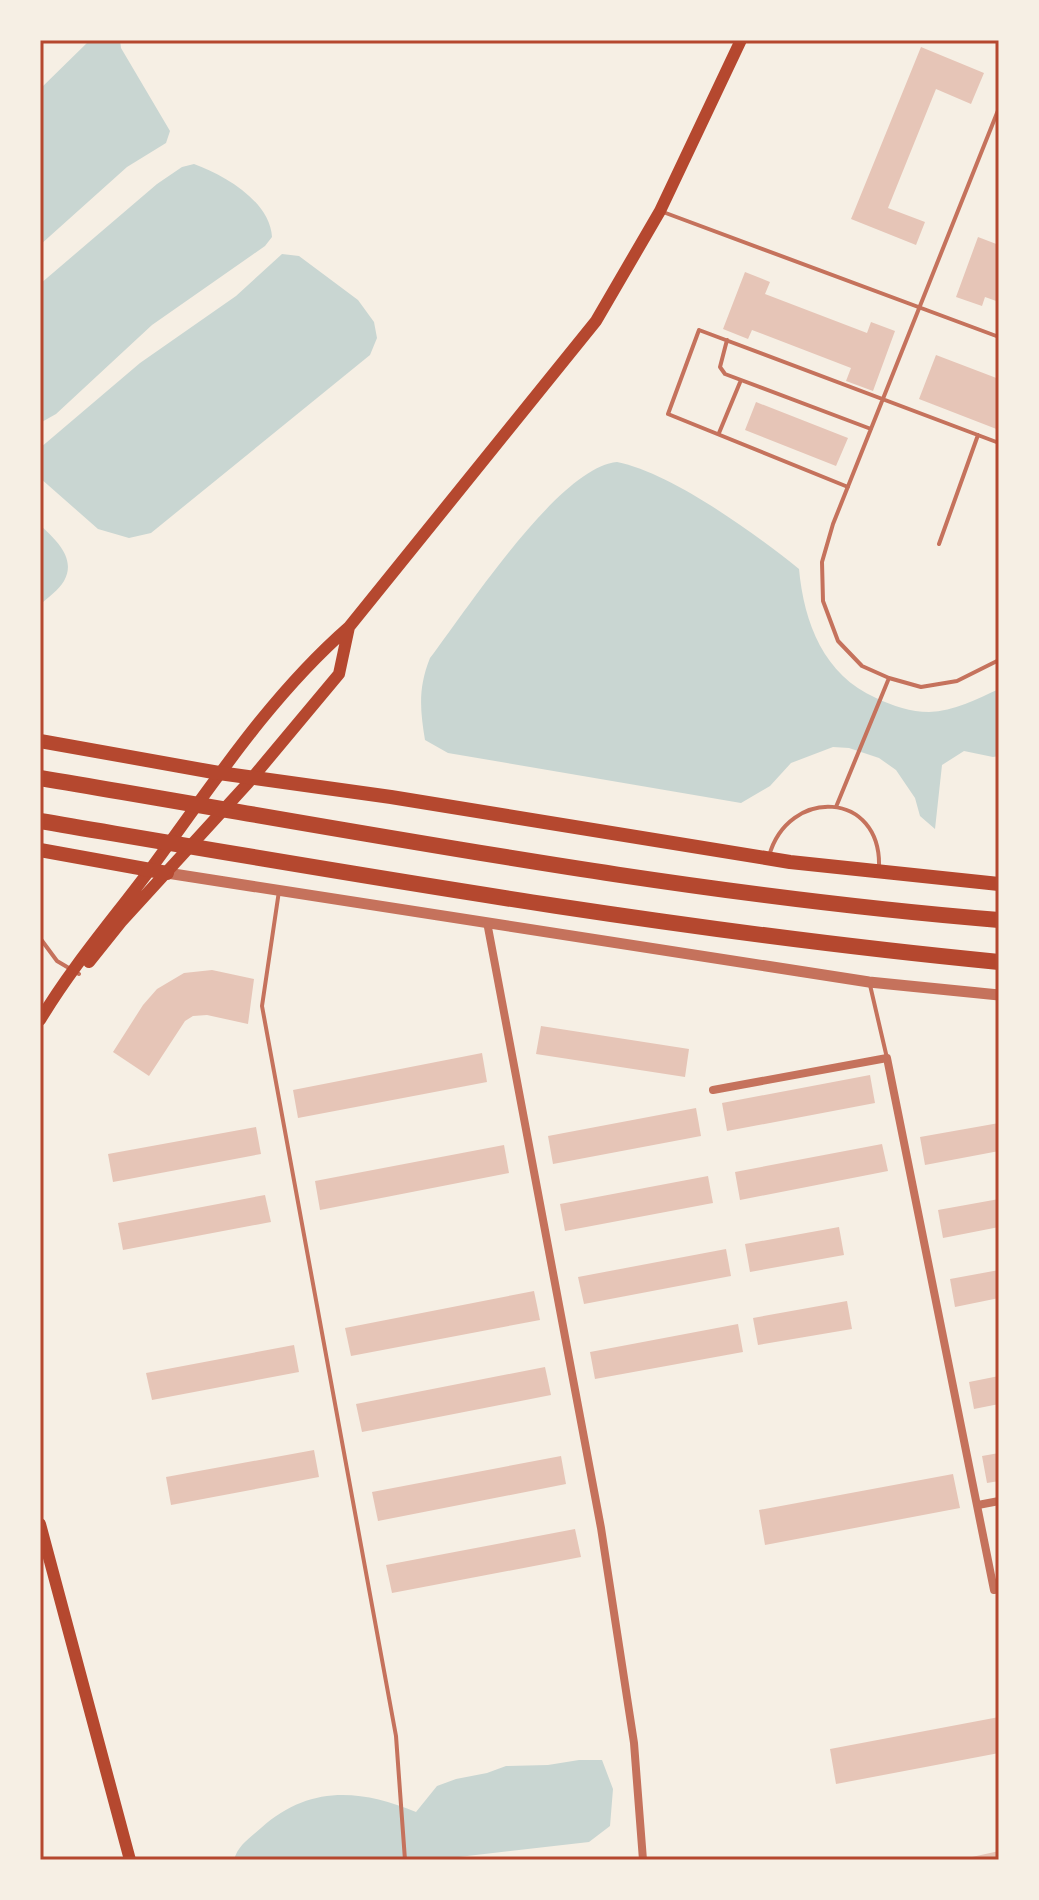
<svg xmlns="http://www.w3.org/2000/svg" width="1039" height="1900" font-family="'Open Sans',sans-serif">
  <rect width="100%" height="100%" fill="#f6efe4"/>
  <path fill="#c9d6d2" d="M90 40H120L121 48 170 131 166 143 127 167 40 245V89Z
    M194 164C224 175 270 201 272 237L265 246 152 325 56 414 40 423V284L157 184 182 167Z
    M282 254 299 256 358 300 374 322 377 338 370 355 151 533 129 538 98 529 40 478V448L140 363 236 296Z
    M617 462C672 473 754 533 799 569 804 623 824 675 876 698 893 706 911 712 929 712 954 711 977 699 999 689V756L993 757 964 751 942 765 935 829 920 816 915 798 896 770 879 758 849 748 833 747 791 763 770 786 741 803 448 753 425 740C420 709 418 688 430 658 466 611 559 467 617 462Z
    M40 525C55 539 77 558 64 581 59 590 47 598 40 605Z
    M579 1760H602L613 1789 610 1826 589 1842 433 1860H234C238 1845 250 1838 261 1828 309 1785 360 1789 416 1812L437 1786 456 1779 487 1773 506 1766 548 1765Z"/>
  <path fill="#e6c5b7" d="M921 47 984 73 971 104 936 89 888 208 925 222 916 245 851 219Z
    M978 237 999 245V302L985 297 982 306 956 297Z
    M745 272 770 282 765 294 867 333 871 322 895 331 873 391 846 381 851 368 752 330 748 339 723 329Z
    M936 355 999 379V430L919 399Z
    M756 402 848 438 836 466 745 430Z
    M212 970 254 979 248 1024 207 1015 193 1016 185 1021 149 1076 113 1052 143 1005 157 989 184 973Z
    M541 1026 689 1049 685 1077 536 1054Z
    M482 1053 487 1082 298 1118 293 1090Z
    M870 1075 875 1103 727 1131 722 1103Z
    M696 1108 701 1136 553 1164 548 1136Z
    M999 1123V1151L925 1165 920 1137Z
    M256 1127 261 1154 113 1182 108 1154Z
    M882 1144 888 1171 740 1200 735 1172Z
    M504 1145 509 1173 320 1210 315 1181Z
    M708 1176 713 1203 565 1231 560 1204Z
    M265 1195 271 1222 123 1250 118 1223Z
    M999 1199V1227L943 1238 938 1210Z
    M839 1227 844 1255 750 1272 745 1244Z
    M726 1249 731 1276 584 1304 578 1277Z
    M999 1270V1298L955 1307 950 1279Z
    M534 1291 540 1320 351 1356 345 1328Z
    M847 1301 852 1329 758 1345 753 1318Z
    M738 1324 743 1352 595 1379 590 1352Z
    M294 1345 299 1372 152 1400 146 1373Z
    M545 1367 551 1395 362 1432 356 1404Z
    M999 1376V1404L974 1409 969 1382Z
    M314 1450 319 1477 171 1505 166 1477Z
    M999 1453V1481L987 1483 982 1456Z
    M561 1456 566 1484 378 1521 372 1492Z
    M953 1474 960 1508 765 1545 759 1510Z
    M575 1529 581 1557 392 1593 386 1565Z
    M999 1717V1753L836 1784 830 1749Z
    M999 1851V1860H963V1859Z"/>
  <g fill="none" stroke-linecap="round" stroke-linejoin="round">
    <path stroke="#c5725c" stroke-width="4" d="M999 108 833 524 822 562 823 601 838 641 862 666 889 678 921 687 957 681 999 660
      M663 212 999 337
      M727 340 720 367 725 374 871 429
      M719 433 741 380
      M848 487 668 414 699 330 999 443
      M939 544 978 435
      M836 807 889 678
      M769 856C788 787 882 790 879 868
      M279 891 262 1006 396 1736 405 1860
      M40 938 57 961 79 974
      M870 985 887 1058"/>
    <path stroke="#c5725c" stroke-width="8" d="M487 922 601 1528 634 1743 643 1860
      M713 1090 887 1058 994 1590 999 1589
      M978 1505 999 1501"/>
    <path stroke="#c5725c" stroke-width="11" d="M167 873 869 982 999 995"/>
    <path stroke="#b5482f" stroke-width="12" d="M89 962 121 922 248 783 339 674 349 627
      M40 1020C73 965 114 918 152 867 213 784 270 696 349 627L596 321 660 211 741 40
      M40 1524 130 1860"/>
    <path stroke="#b5482f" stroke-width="14" d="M40 741 219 773 391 797 790 862 999 884
      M40 850 167 873"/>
    <path stroke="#b5482f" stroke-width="16" d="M40 778C358 831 677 894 999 920
      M40 821C359 875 677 931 999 962"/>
  </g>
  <rect width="1039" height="1900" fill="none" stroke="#f6efe4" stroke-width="84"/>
  <rect x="42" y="42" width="955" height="1816" fill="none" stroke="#b5482f" stroke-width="3"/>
</svg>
